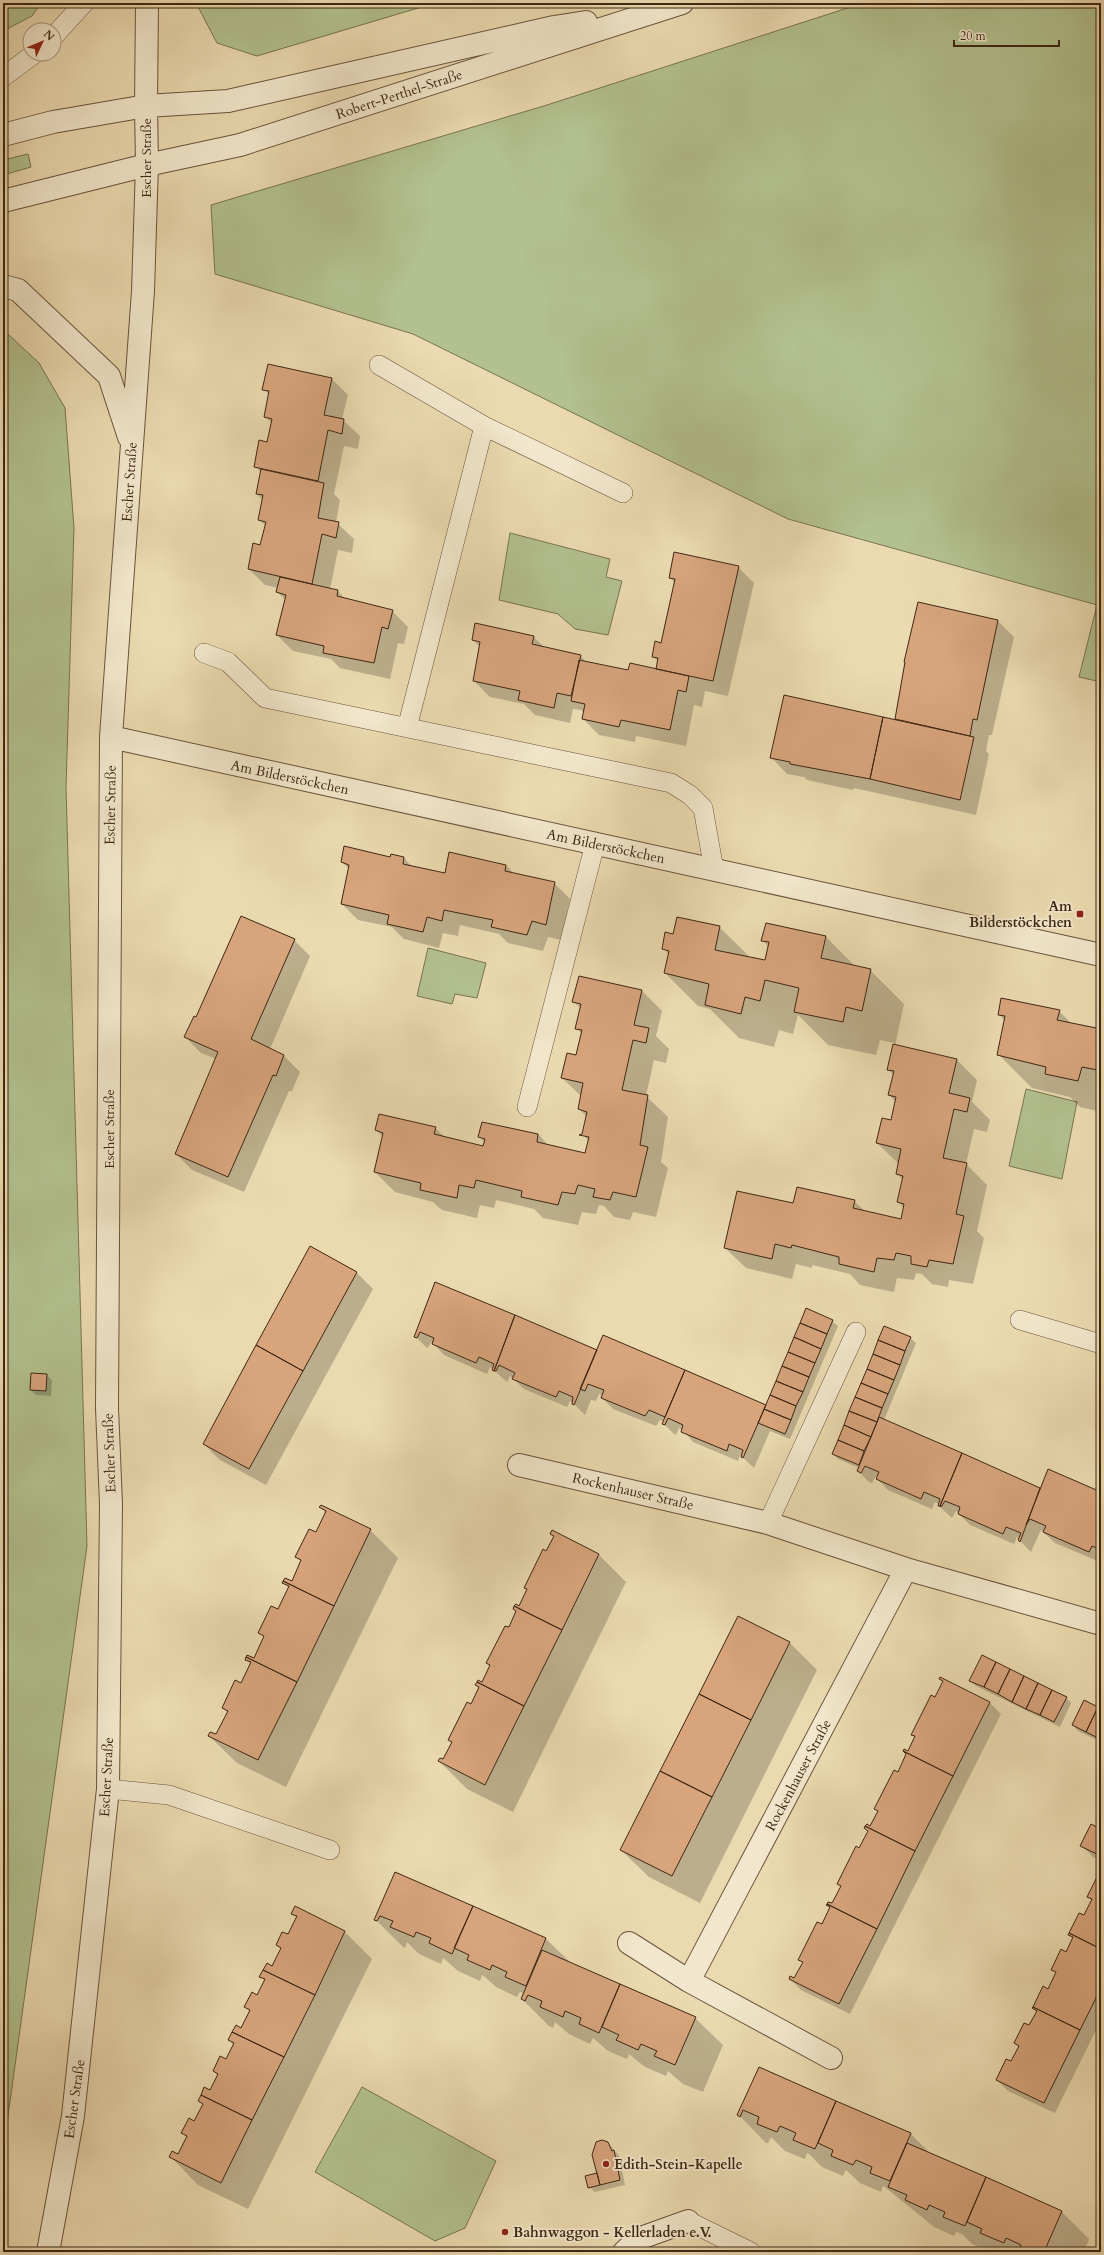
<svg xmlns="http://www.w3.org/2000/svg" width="1104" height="2255" font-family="Cardo,serif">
  <rect width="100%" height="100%" fill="#ebdab0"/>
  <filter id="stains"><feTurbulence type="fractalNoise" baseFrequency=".005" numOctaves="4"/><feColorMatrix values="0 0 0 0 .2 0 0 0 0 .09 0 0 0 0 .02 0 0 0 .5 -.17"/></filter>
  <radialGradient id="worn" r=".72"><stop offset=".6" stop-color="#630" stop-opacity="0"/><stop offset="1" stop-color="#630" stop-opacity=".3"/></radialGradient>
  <path fill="#b2c18e" stroke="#787451" d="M3 3H41L32 16 3 31Z
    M196 3H435L257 56 217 43Z
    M863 3H1101V682L1079 677 1097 605 788 519 413 334 215 274 211 205 547 105Z
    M28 154 31 167 3 175V160Z
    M3 331 9 335 39 363 65 408 74 528 66 787 87 1546 3 2152Z
    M510 533 610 559 606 577 622 581 608 635 575 629 558 614 499 600Z
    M428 948 486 963 477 998 455 994 452 1004 417 996Z
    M1026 1089 1077 1102 1062 1179 1009 1166Z
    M362 2087 496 2161 465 2228 435 2241 315 2172Z"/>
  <path fill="#0003" d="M332 379 348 395 342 419 360 436 358 449 344 446 334 494 340 500 336 522 354 539 352 553 338 550 330 589 338 591 346 600 392 611 408 627 404 644 398 643 390 679 340 668 331 659 293 651 277 635 286 600 277 592 278 588 265 585 249 569 261 546 266 526 259 520 263 500 257 494 261 473 255 466 268 443 272 423 265 417 269 395 264 389Z
    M738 567 754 583 728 696 705 691 702 707 694 705 686 746 636 736 635 742 599 735 583 719 584 713 581 710 573 709 570 723 535 715 524 704 490 697 474 681 480 647 473 640 533 636 544 647 580 655 587 663 629 671 656 670 658 662 653 656 662 644 675 583 670 578Z
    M919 603 998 621 1014 637 992 735H989L986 751 989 754 976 815 854 788 853 790 807 780 804 777 787 774 771 757 895 721 906 663 905 662Z
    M391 858H404L412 867 445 874 506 865 515 875 554 883 570 899 561 940 548 937 543 951 508 943 499 934 460 925 458 936 443 933 439 948 404 939 392 927 358 920 342 904 349 869 342 862Z
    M767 924 826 937 856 967 870 970 904 1004 895 1046 957 1060 977 1080 972 1102 990 1120 987 1132 974 1129 966 1164 987 1185 977 1231 984 1238 973 1284 949 1280 948 1287 932 1284 922 1274 916 1273 914 1280 897 1278 894 1292 860 1285 850 1274 812 1265V1268L796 1264 792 1279 746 1268 725 1248 793 1204 854 1201 865 1211 902 1220 904 1208 898 1202 903 1180 897 1174 899 1164 877 1143 892 1121 896 1102 889 1095 894 1076 888 1069 894 1043 880 1040 876 1055 828 1045 798 1015 793 1034 779 1030 774 1047 739 1038 710 1009 698 1006 665 973 669 955 663 948 673 936 719 927 751 958 766 962 769 947 763 941Z
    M294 940 310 956 270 1049 284 1056 300 1072 292 1091H289L244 1192 192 1170 176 1154 216 1059 201 1053 185 1037 197 1018Z
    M641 990 662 1011 656 1036 669 1049 666 1063 654 1060 646 1096 668 1117 661 1162 668 1168 656 1217 633 1212 630 1220 614 1217 604 1206 599 1205 596 1214 582 1212 578 1225 543 1218 534 1209 496 1200 494 1208 480 1205 477 1218 442 1210 433 1202 395 1192 375 1172 383 1137 376 1130 435 1128 446 1138 484 1147 485 1143 480 1137 538 1134 549 1146 586 1154 589 1141 583 1135 587 1117 579 1109 582 1097 562 1078 577 1056 582 1034 576 1028 581 1009 573 1001Z
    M1059 1011 1072 1024 1101 1030V1112L1080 1107 1070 1097 1032 1088 998 1054 1005 1021 999 1014Z
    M311 1248 357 1273 373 1289 266 1485 220 1460 204 1444Z
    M436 1283 597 1351 766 1406 832 1321 838 1326 790 1439 770 1431 754 1468 740 1455 738 1461 693 1442 683 1430 679 1428 676 1435 674 1434 663 1423 664 1422 660 1420 656 1426 613 1409 602 1398 603 1396 599 1394 596 1401 591 1400 585 1415 573 1403 570 1401 567 1407 524 1389 510 1376 507 1382 490 1367 487 1374 444 1355 433 1343 431 1342 428 1348 426 1347 415 1336Z
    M910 1338 916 1343 884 1420 1041 1489 1101 1493 1100 1562 1055 1543 1041 1530 1031 1552 1019 1540 1020 1538 1017 1537 1014 1544 970 1525 956 1511 952 1518 939 1506V1504L935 1502 932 1509 888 1490 877 1479 878 1477 876 1476 872 1483 869 1482 858 1471 859 1468 838 1459 833 1454Z
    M47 1375 52 1380 51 1396 36 1395 31 1390Z
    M321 1507 370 1530 398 1558 286 1787 237 1763 209 1736H216L228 1713 223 1708 242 1685 251 1664 246 1659H254L265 1638 260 1633 279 1610 289 1588 284 1583H292L302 1562 296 1557 316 1534 326 1513Z
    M553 1532 599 1555 626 1582 513 1812 467 1789 439 1761 443 1760 452 1743 449 1740 471 1705 480 1688 477 1685 482 1683 490 1666 487 1663 509 1629 528 1590 525 1587 547 1553 555 1537Z
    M790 1643 817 1670 700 1903 649 1877 621 1850Z
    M942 1679 990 1703 1001 1714 850 2014 801 1990 790 1979 795 1980 803 1963 800 1959 830 1909 827 1905H832L841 1887 838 1884 871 1828 879 1812 875 1808 898 1773 916 1738 912 1734 935 1699 944 1681Z
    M970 1681 1066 1698 1071 1703 1060 1727 976 1686Z
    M1085 1701 1101 1709V1742L1078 1731 1073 1725Z
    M1101 1820V1861L1093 1857 1082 1846 1097 1829Z
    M396 1873 546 1939 571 1963 695 2018 723 2045 703 2092 683 2084 668 2071 666 2076 645 2067 629 2054 627 2059 608 2051 593 2038 590 2044 569 2034 555 2022 553 2028 549 2026 522 1999 523 1993 520 1992 517 1997 496 1987 485 1977 482 1975 480 1981 458 1971 443 1958 441 1964 419 1954 407 1942 405 1948 403 1947 376 1920Z
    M1101 1878V2020L1055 2113 1008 2091 997 2080 1012 2063 1020 2047 1015 2043 1030 2027 1037 2012 1033 2008 1048 1990 1056 1973 1052 1969 1067 1953 1074 1939 1069 1935 1085 1917 1092 1901 1088 1897Z
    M292 1914 344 1931 372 1959 248 2209 198 2185 171 2157 178 2155 187 2138 183 2133 195 2122 204 2105 199 2100 210 2091 218 2076 214 2071 226 2060 234 2045 229 2040 241 2029 250 2012 246 2007 258 1996 265 1981 261 1977 273 1967 281 1949 277 1945 288 1935 297 1918Z
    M759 2068 911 2134 932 2155 1062 2212 1089 2239 1084 2252H1001L994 2248 993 2252H990L972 2244 962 2234 956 2232 954 2236 934 2227 886 2188 883 2186 881 2192 860 2183 846 2170 843 2176 822 2167 809 2154 807 2153 805 2159 785 2151 771 2137 768 2143H766L739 2115Z
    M608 2143 619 2156 625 2185 595 2192 589 2187 598 2174Z
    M216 2248 225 2252H214Z"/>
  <path fill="#d7a47c" stroke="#3e2714" d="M268 364 332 378 324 415 344 419 342 434 328 430 318 481 254 467 259 440 267 442 272 419 264 417 269 391 262 390Z
    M261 469 324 483 318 518 339 522 336 538 322 534 312 584 248 569 253 543 260 545 266 522 258 520 263 495 256 494Z
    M674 552 739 566 713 681 656 669 658 658 652 657 655 641 661 643 675 579 669 578Z
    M280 577 338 590 337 596 393 610 388 629 382 627 374 663 323 653 324 646 276 635 286 595 276 592Z
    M918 602 998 620 977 720 973 719 970 736 895 719 905 662H904Z
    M475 623 534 636 532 644 581 655 571 696 557 693 554 708 518 700 520 691 473 681 480 642 472 640Z
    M579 660 628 670 630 663 689 676 686 692 678 690 670 730 621 720 619 727 582 719 585 704 571 701Z
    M784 695 883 717 870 779 790 764V762L770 758Z
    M883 717 974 737 960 800 870 779Z
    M344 846 390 857 391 854 404 857 403 864 445 873 449 852 506 865 505 871 555 882 546 925 532 921 527 935 491 927 493 920 444 910 442 921 427 917 423 932 387 924 389 915 341 904 349 865 341 862Z
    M241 916 295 939 251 1039 284 1055 276 1076 273 1075 228 1177 175 1154 218 1052 184 1037 194 1016 196 1017Z
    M677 917 720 926 715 950 765 960 769 942 761 941 766 923 826 936 821 958 871 969 862 1011 846 1007 843 1022 794 1012 799 988 765 980 760 1001 745 997 741 1014 705 1005 709 984 664 973 669 951 662 949 665 932 673 934Z
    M579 976 642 990 634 1025 649 1028 646 1043 633 1040 622 1090 648 1095 640 1145 648 1147 636 1197 613 1192 610 1200 593 1197 595 1189 578 1185 575 1194 562 1192 558 1205 521 1197 522 1191 476 1180 474 1188 459 1185 457 1198 420 1190 421 1183 374 1172 383 1133 375 1130 379 1114 436 1127 434 1134 483 1146 485 1139 478 1137 482 1122 538 1134 537 1142 585 1153 589 1137 579 1135 582 1134 587 1112 578 1109 583 1083 561 1078 567 1053 576 1055 582 1030 575 1029 581 1004 572 1002Z
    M1001 998 1060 1010 1057 1020 1101 1029V1057L1097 1070 1082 1067 1078 1081 1045 1074 1046 1067 997 1055 1005 1016 998 1015Z
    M893 1044 957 1059 949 1093 970 1098 967 1112 954 1109 943 1158 967 1163 956 1214 964 1216 953 1264 929 1260 927 1267 911 1264V1256L896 1253 894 1260 877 1258 874 1272 839 1264V1257L792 1245 791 1248 775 1244 772 1259 724 1248 737 1191 793 1203 797 1187 855 1200 853 1208 901 1219 904 1204 897 1202 903 1176 896 1174 901 1149 876 1143 882 1118 891 1120 896 1097 888 1095 894 1071 887 1070Z
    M310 1246 357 1272 303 1371 256 1345Z
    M435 1282 515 1315 494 1371 492 1370 494 1364 479 1357 476 1363 432 1344 434 1338 420 1332 417 1338 414 1337Z
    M806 1308 833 1320 827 1334 800 1323Z
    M515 1315 597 1350 574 1405 572 1404 573 1397 559 1391 556 1397 512 1379 515 1373 499 1365 496 1371H494Z
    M800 1323 827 1334 821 1349 794 1337Z
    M884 1326 911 1337 905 1351 878 1340Z
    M603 1335 685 1370 665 1417 649 1410 645 1416 601 1398 604 1390 588 1384 585 1391 580 1389Z
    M794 1337 821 1349 815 1363 788 1352Z
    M878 1340 905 1351 900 1365 873 1354Z
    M256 1345 303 1371 249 1469 203 1444Z
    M788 1352 815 1363 809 1377 782 1366Z
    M873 1354 900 1365 894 1380 867 1369Z
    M782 1366 809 1377 803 1392 776 1381Z
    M867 1369 894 1380 888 1394 861 1383Z
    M685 1370 766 1405 743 1458 741 1457 743 1450 729 1444 727 1451 681 1432 683 1425 668 1418 665 1425 662 1424Z
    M31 1373 47 1374 46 1391 30 1390Z
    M776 1381 803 1392 796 1406 770 1395Z
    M861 1383 888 1394 882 1408 855 1397Z
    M770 1395 796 1406 791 1420 764 1409Z
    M855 1397 882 1408 877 1422 849 1411Z
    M764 1409 791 1420 785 1434 758 1423Z
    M849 1411 877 1422 871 1437 844 1425Z
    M879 1417 962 1453 940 1506H938L940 1499 924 1492 921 1499 876 1479 879 1472 865 1466 861 1473 857 1471Z
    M844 1425 871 1437 864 1451 838 1440Z
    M838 1440 864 1451 859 1465 832 1454Z
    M962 1453 1040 1488 1020 1542 1018 1540 1021 1533 1006 1527 1003 1534 958 1514 960 1507 945 1501 941 1507 940 1506Z
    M1048 1469 1101 1492V1550L1092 1546 1089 1552 1043 1532 1046 1526 1030 1519 1026 1525Z
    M321 1505 371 1529 334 1606 283 1581 285 1578 292 1581 301 1560 295 1557 309 1529 316 1532 326 1511 319 1507Z
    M552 1530 599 1554 562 1630 514 1606 516 1604 519 1606 527 1589 524 1588 543 1549 546 1551 554 1536 550 1534Z
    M283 1581 334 1606 297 1682 246 1657 247 1655 254 1658 264 1636 258 1633 271 1606 278 1609 289 1586 282 1583Z
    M514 1606 562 1630 524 1706 477 1682 478 1680 482 1682 490 1665 486 1663 505 1626 509 1627 516 1611 513 1609Z
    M738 1616 790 1642 751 1720 699 1694Z
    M982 1655 996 1662 984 1687 969 1681Z
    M246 1657 297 1682 258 1760 208 1736 210 1732 216 1734 228 1711 222 1708 235 1680 241 1683 251 1662 245 1660Z
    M996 1662 1010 1669 998 1694 984 1687Z
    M1010 1669 1024 1676 1012 1702 998 1694Z
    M1024 1676 1038 1683 1026 1709 1012 1702Z
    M940 1677 990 1702 953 1776 903 1751 904 1749 908 1751 915 1736 911 1735 931 1695 935 1697 943 1681 939 1679Z
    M477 1682 524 1706 485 1785 438 1761 440 1758 443 1759 452 1742 448 1740 467 1702 471 1704 479 1687 475 1685Z
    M1038 1683 1052 1690 1040 1715 1026 1709Z
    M1052 1690 1067 1697 1054 1722 1040 1715Z
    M699 1694 751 1720 712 1797 660 1771Z
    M1084 1700 1098 1707 1086 1732 1072 1725Z
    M1098 1707 1101 1708 1100 1739 1086 1732Z
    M903 1751 953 1776 915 1851 865 1826 867 1824 870 1826 878 1811 874 1809 894 1770 898 1772 906 1754Z
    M660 1771 712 1797 672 1876 620 1850Z
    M1101 1818V1856L1080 1846 1091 1824 1097 1827Z
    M865 1826 915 1851 877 1929 827 1904 828 1902 832 1903 841 1886 837 1884 856 1846 859 1848 868 1831 864 1828Z
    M395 1872 473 1906 452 1954 429 1943 431 1938 416 1932 414 1937 390 1927 393 1921 380 1916 377 1921 374 1920Z
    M1098 1875 1101 1877V1949L1069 1933 1079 1913 1084 1915 1092 1899 1087 1897Z
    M827 1904 877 1929 839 2004 789 1979 790 1976 794 1978 803 1962 798 1960 817 1922 822 1924 830 1907 826 1905Z
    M295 1906 345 1931 315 1995 263 1970 267 1963 272 1966 281 1948 276 1945 282 1932 288 1934 297 1916 291 1914Z
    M473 1906 546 1938 526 1986 505 1977 507 1972 492 1965 490 1970 467 1960 469 1955 454 1948Z
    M1069 1933 1101 1949V1988L1080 2030 1033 2007 1043 1986 1048 1989 1056 1972 1051 1970 1061 1949 1066 1952 1073 1937 1068 1935Z
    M542 1950 620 1984 599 2033 579 2024 581 2018 565 2011 563 2017 540 2007 542 2001 528 1995 525 2001 521 1999Z
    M263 1970 315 1995 284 2057 232 2032 236 2025 241 2028 250 2010 244 2007 252 1992 257 1995 265 1979 259 1977Z
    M620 1984 696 2017 675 2065 654 2056 657 2051 641 2044 638 2050 616 2040 619 2035 602 2027Z
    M1033 2007 1080 2030 1044 2103 996 2080 1006 2059 1011 2061 1019 2046 1014 2043 1024 2023 1029 2025 1037 2011 1032 2008Z
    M232 2032 284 2057 252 2120 201 2095 204 2087 210 2090 218 2074 213 2071 220 2056 226 2059 234 2043 228 2040Z
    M759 2067 836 2101 815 2149 793 2140 796 2133 780 2126 777 2132 757 2124 759 2117 743 2110 740 2117 737 2115Z
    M201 2095 252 2120 221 2183 169 2157 172 2151 178 2154 187 2136 181 2133 189 2118 194 2121 203 2104 198 2101Z
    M836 2101 911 2133 890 2181 870 2173 872 2167 856 2160 853 2165 831 2156 833 2150 818 2143Z
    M602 2140 608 2142 612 2151 614 2150 620 2180 600 2185 592 2155 596 2142Z
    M907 2143 986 2177 965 2226 943 2217 945 2212 929 2205 927 2210 905 2200 907 2195 888 2187Z
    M597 2173 600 2185 588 2188 585 2176Z
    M986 2177 1062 2211 1044 2252H1023L1019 2250 1021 2245 1006 2238 1004 2243 980 2233 982 2229 967 2222Z"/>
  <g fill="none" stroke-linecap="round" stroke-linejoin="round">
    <defs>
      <path id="service" d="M54 36 84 3
        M3 77 34 54
        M379 365 484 426
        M204 653 228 662 265 698 671 783 690 795 703 808 714 870
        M407 728 484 426 623 493
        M527 1107 595 844
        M1020 1320 1101 1344
        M768 1523 856 1332
        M108 1789 169 1795 330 1850
        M688 2221 751 2252"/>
      <path id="minor" d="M146 106 147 3
        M519 1465 768 1523 906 1569 1101 1624
        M629 1943 689 1981 906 1569
        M689 1981 831 2058
        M624 2252 638 2239 688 2221"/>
      <path id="tertiary" d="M3 135 53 122 146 106 228 101 554 27 586 22
        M3 201 147 165 240 145 682 3
        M3 286 18 290 109 376 129 437
        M111 737 1101 955
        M48 2252 73 2116 108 1789 111 1504 107 1408 111 737 143 291 147 165 146 106"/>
    </defs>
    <use href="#service" stroke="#69543b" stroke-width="20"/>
    <use href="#minor" stroke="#69543b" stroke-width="24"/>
    <use href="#tertiary" stroke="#69543b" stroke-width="24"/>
    <use href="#service" stroke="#f2e7cc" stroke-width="19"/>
    <use href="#minor" stroke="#f2e7cc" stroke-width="22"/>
    <use href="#tertiary" stroke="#f2e7cc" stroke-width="22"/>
  </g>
  <g fill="#8f2418" stroke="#f2e7cc" stroke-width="1.5">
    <rect x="1076" y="910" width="8" height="8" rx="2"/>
    <circle cx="606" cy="2164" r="4"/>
    <circle cx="505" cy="2232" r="4"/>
  </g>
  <g text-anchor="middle" stroke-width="3.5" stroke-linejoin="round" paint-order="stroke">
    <g font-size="14" fill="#3e2714" stroke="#f2e7cc">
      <text transform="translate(399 94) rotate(-18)" y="5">Robert-Perthel-Straße</text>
      <text transform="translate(146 158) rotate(-90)" y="5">Escher Straße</text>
      <text transform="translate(129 482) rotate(-86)" y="5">Escher Straße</text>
      <text transform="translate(290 777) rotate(12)" y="5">Am Bilderstöckchen</text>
      <text transform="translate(110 805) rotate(-89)" y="5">Escher Straße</text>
      <text transform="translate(606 846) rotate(12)" y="5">Am Bilderstöckchen</text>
      <text transform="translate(109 1129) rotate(-90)" y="5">Escher Straße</text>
      <text transform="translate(109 1453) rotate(-92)" y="5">Escher Straße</text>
      <text transform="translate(633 1491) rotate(13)" y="5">Rockenhauser Straße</text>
      <text transform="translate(798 1775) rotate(-62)" y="5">Rockenhauser Straße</text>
      <text transform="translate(106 1777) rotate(-87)" y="5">Escher Straße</text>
      <text transform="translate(74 2099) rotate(-82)" y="5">Escher Straße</text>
    </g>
    <g font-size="14" font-weight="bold" fill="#3e2714" stroke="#f2e7cc" text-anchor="start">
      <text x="1072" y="911" text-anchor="end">Am<tspan x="1072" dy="16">Bilderstöckchen</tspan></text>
      <text x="614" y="2169">Edith-Stein-Kapelle</text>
      <text x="513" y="2237">Bahnwaggon - Kellerladen e.V.</text>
    </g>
  </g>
  <rect width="1104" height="2255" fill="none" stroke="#ebdab0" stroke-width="16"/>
  <rect x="4" y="4" width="1096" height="2247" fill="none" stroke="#3e2714" stroke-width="2"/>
  <rect x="8" y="8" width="1088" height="2239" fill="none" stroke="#3e2714"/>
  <g transform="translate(42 42) rotate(46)"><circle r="19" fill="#f2e7cc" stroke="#aa9a82"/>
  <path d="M0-3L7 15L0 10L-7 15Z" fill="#8f2418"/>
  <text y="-6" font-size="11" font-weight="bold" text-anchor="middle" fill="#3e2714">N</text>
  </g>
  <path d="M954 40v6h105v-6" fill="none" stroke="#3e2714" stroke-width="2"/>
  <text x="960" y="40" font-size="12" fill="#3e2714" stroke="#f2e7cc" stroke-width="3" paint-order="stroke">20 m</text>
  <rect width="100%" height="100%" filter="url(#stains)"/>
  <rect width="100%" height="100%" fill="url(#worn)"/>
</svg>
